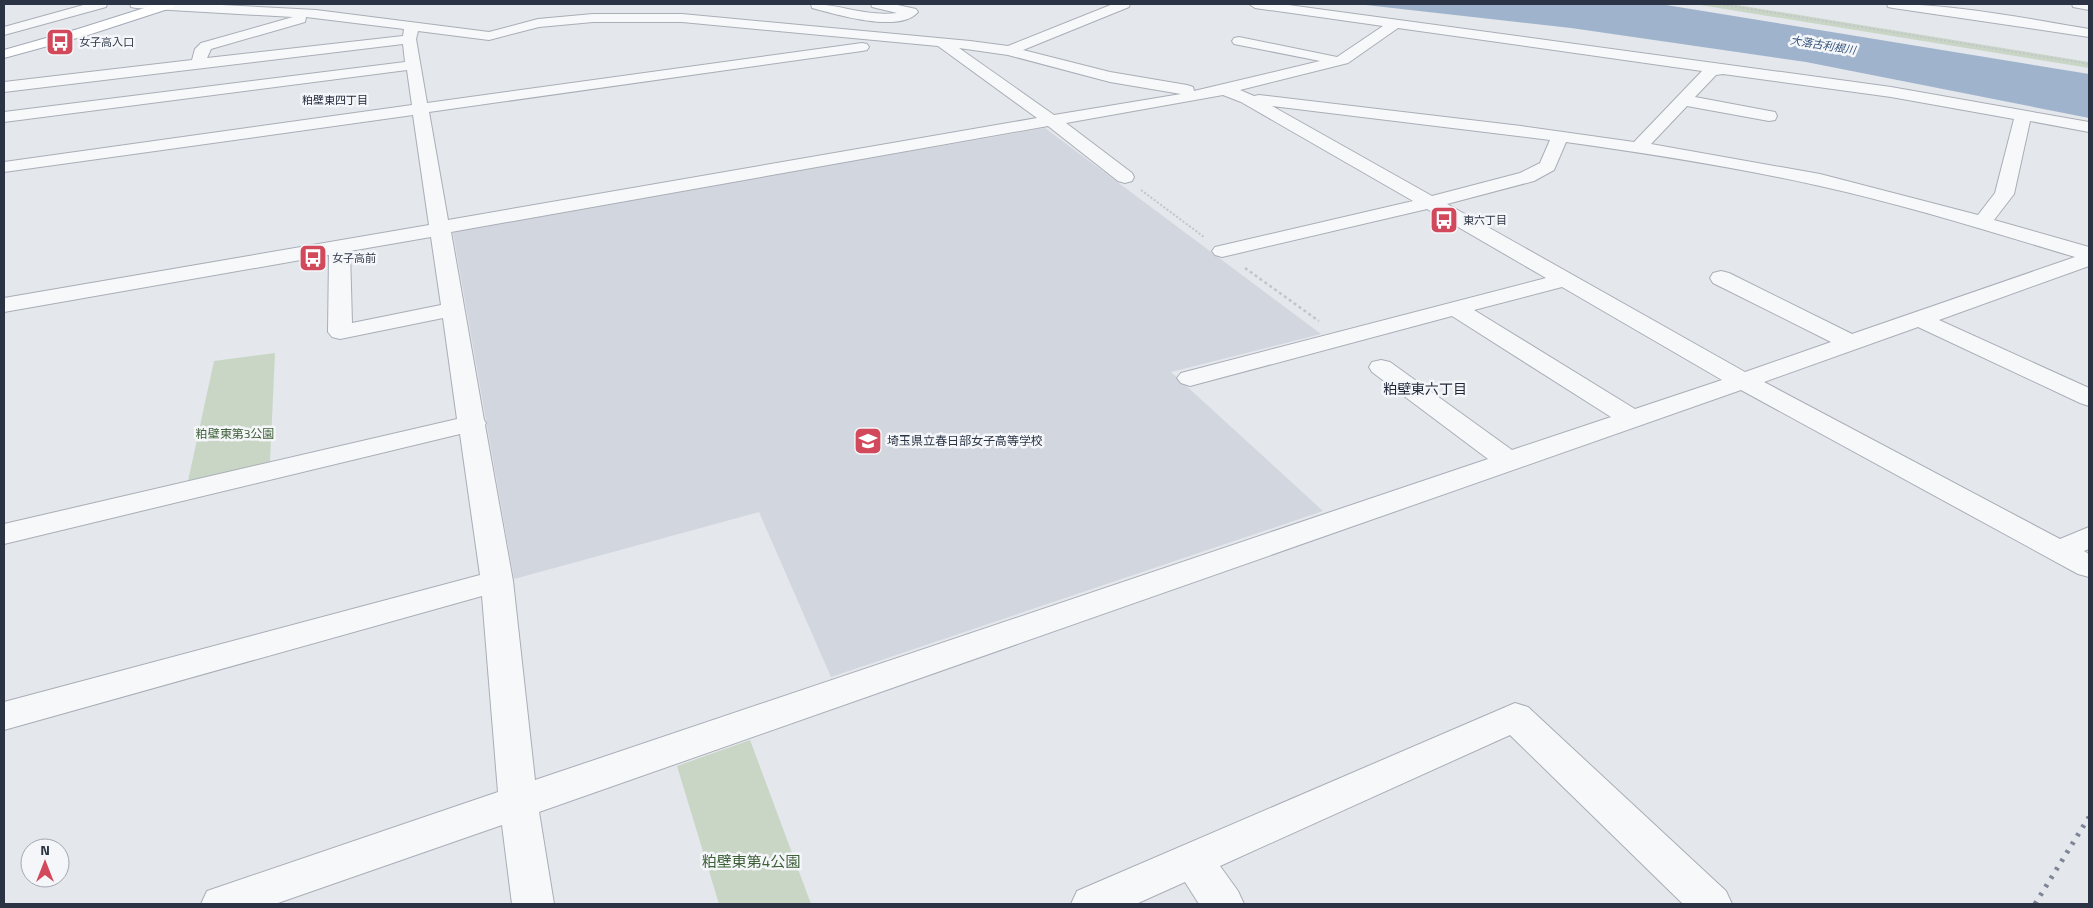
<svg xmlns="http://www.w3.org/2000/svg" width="2093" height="908" font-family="'Titillium Web','Noto Sans JP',sans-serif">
  <rect width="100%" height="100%" fill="#e4e7ec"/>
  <path fill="#d2d6de" d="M1045 128 1321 334 1171 372 1323 511 831 677 759 512 514 579 453 233 465 228Z"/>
  <path fill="#c9d6c5" d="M1694 4H1731L2089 62V68Z
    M275 353 270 462 188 481 214 361Z
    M750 740 811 904H719L677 766Z"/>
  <path fill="#9fb4cc" d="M1357 4H1660L2089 74V118L1806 62 1571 28Z"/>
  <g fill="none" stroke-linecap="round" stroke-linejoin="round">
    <defs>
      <path id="minor" d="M87 4H107L106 7 4 35V27Z
        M130 4H202L316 10 489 32 538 19 593 14H682L970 41 1008 46 1113 4H1130L1129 7 1023 50 1110 72 1187 85 1193 87 1194 91 1320 61 1234 44 1232 41 1234 38 1239 37 1337 57 1383 26 1255 8 1249 4H1281L1891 87 2089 122V132L2030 121 2014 194 1994 220 2089 247V266L1939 320 2089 388V406L2080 403 1918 327 1764 382 2060 539 2089 527V549L2084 551 2089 554V577L2078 574 1741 390 539 812 554 904H512L502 825 275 904H201L207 891 498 792 482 596 4 730V702L480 575 460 434 4 544V524L457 419 443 318 340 339 332 337 328 332 329 255 4 312V298L429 225 413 115 4 172V162L412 105 407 70 4 122V112L405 62 403 44 4 92V82L192 60 195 49 201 43 293 17 136 8 131 7ZM306 17 404 29 403 36 207 58 211 49 305 22ZM593 22H682L938 46 1037 118 448 220 429 112 862 51 867 50 869 47 867 44 862 43 427 103 416 39 418 31 489 40 539 27ZM1398 28 1702 71 1634 142 1521 126 1259 95 1254 96 1240 90 1348 63ZM959 48 1008 55 1110 82 1181 94 1054 115ZM1723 74 1891 97 2014 119 1995 193 1978 215 1820 174 1651 144 1687 106 1769 121 1775 120 1777 116 1775 112 1695 97 1716 75ZM1223 95 1241 102 1413 201 1215 247 1212 251 1215 255 1222 257 1427 209 1546 278 1181 373 1177 378 1181 383 1190 386 1452 316 1611 417 1512 450 1390 362 1381 360 1372 362 1369 367 1372 372 1488 459 535 780 513 581 485 425 486 423 484 420 451 232 1048 126 1118 181 1125 183 1132 181 1134 177 1132 173 1066 123ZM1272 106 1550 140 1540 163 1520 173 1432 196ZM1566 142C1651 154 1736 167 1820 186 1906 205 1991 232 2075 257L1852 334 1729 273 1721 271 1713 273 1710 278 1713 283 1831 342 1745 372 1447 204 1534 181 1554 170ZM431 237 441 305 352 323 350 251ZM1562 287 1722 380 1635 409 1474 310Z
        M811 4C840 4 867 17 897 13L872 7 871 4H893L916 9 918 12C900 34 835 14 812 8Z
        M1887 4C1954 4 2023 18 2089 29V37L1893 8 1888 7Z
        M2072 4H2089V10L2073 7Z
        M1515 703 1528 707 1726 891 1732 904H1683L1510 735 1220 866 1238 891 1244 904H1199L1185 882 1136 904H1071L1077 891Z"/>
      <path id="major" d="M157 4H175L174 7 88 35 4 58V50L78 29Z"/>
    </defs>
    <use href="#minor" stroke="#a9aeb7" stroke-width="2"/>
    <use href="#major" stroke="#a3abb8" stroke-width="2"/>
    <path stroke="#c2c5cb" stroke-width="2" stroke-dasharray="2 2" stroke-linecap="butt" d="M1719 4 2089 64
      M1141 190 1204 237"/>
    <path stroke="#c2c5cb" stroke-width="2.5" stroke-dasharray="3 3" stroke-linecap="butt" d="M1245 268 1319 321"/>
    <use href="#minor" fill="#f7f8fa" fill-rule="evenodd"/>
    <use href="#major" fill="#fff" fill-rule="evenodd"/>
    <path stroke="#7d8696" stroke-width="5" stroke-dasharray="3 7" stroke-linecap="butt" d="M2035 904 2089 817"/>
  </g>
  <defs>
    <symbol id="bus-square" viewBox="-11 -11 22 22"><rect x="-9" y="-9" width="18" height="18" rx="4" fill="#d1495b" stroke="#f4f6f9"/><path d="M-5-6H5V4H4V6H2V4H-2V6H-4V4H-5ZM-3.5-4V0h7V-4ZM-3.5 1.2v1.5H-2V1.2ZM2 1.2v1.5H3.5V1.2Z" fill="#fff"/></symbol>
    <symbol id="school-square" viewBox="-11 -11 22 22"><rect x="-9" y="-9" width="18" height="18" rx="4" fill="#d1495b" stroke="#f4f6f9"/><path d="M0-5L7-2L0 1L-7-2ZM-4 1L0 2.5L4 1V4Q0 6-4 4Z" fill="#fff"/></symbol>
  </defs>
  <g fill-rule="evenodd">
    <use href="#bus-square" x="44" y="26" width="32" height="32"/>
    <use href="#bus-square" x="1428" y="204" width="32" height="32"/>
    <use href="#bus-square" x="297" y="242" width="32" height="32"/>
    <use href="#school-square" x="852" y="425" width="32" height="32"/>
  </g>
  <g text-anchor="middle" stroke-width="5" stroke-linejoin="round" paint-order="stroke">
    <g font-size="11" fill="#2b3445" stroke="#f4f6f9" text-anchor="start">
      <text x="79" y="46">女子高入口</text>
      <text x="1463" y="224">東六丁目</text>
      <text x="332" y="262">女子高前</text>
    </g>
    <g font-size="11" font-style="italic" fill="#34527a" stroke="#f4f6f9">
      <text transform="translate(1823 45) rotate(9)" y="4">大落古利根川</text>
    </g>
    <g font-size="11" fill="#1d2536" stroke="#f4f6f9">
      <text x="335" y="104">粕壁東四丁目</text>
    </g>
    <g font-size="12" fill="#3f6138" stroke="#f4f6f9">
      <text x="235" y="438">粕壁東第3公園</text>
    </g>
    <g font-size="12" fill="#2b3445" stroke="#f4f6f9" text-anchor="start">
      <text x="887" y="445">埼玉県立春日部女子高等学校</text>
    </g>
    <g font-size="14" fill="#1d2536" stroke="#f4f6f9">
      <text x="1425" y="394">粕壁東六丁目</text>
    </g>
    <g font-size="15" fill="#3f6138" stroke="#f4f6f9">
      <text x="751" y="867">粕壁東第4公園</text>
    </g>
  </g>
  <rect width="2093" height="908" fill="none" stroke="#2b3445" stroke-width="10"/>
  <g transform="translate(45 863)"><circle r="24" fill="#f4f6f9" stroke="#a4a8b1"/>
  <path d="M0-4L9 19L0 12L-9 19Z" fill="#d1495b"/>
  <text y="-8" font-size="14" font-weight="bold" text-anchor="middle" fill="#2b3445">N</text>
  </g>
</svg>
